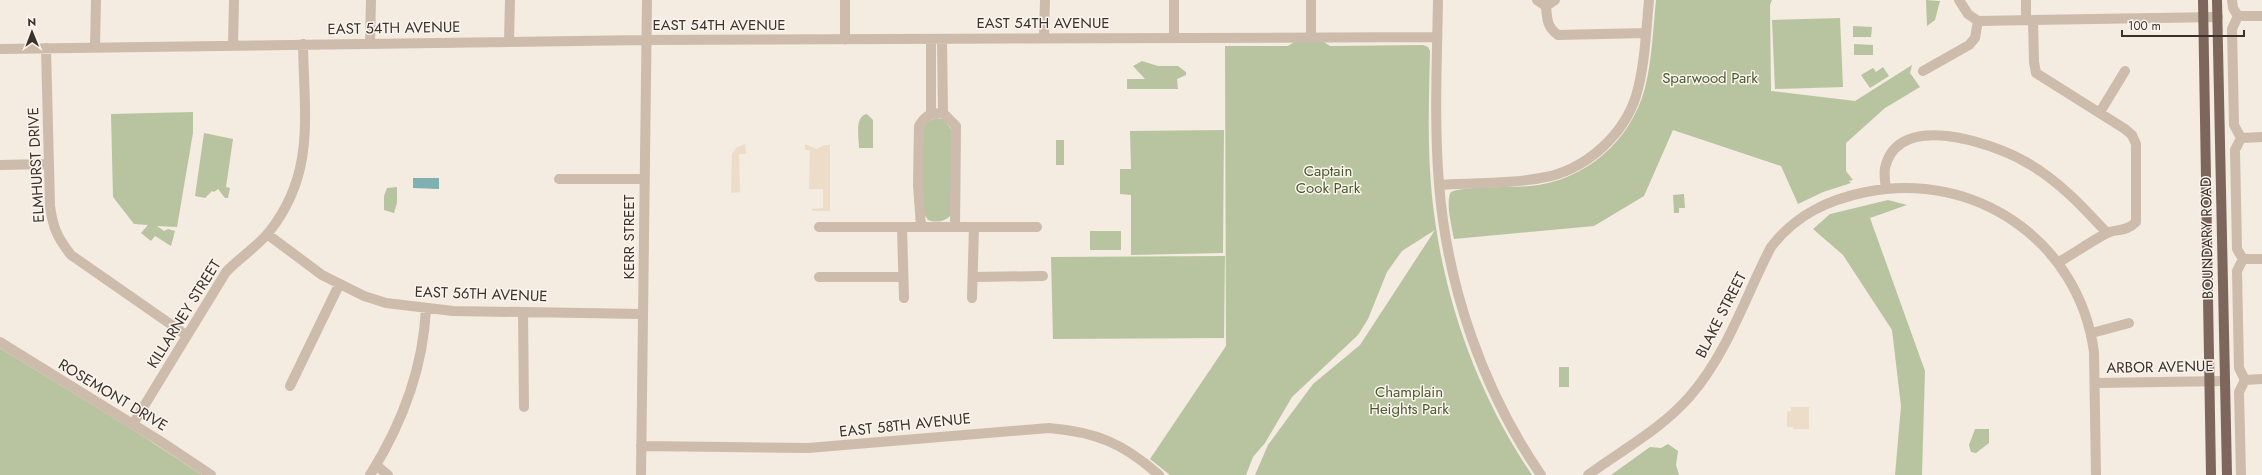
<svg xmlns="http://www.w3.org/2000/svg" width="2262" height="475" font-family="Jost,sans-serif">
  <rect width="100%" height="100%" fill="#f4ebe1"/>
  <path fill="#b8c4a0" d="M1656 0H1772L1770 5 1771 91 1855 101 1912 65 1910 73 1920 87 1885 108 1846 143V171L1853 180 1849 181 1851 183 1823 192 1798 204 1781 166 1673 130 1644 196 1594 226 1454 239C1452 228 1445 201 1451 192 1464 186 1512 188 1530 186 1585 181 1631 141 1645 88 1652 60 1653 29 1656 0Z
    M1926 0 1940 1 1935 20 1927 26Z
    M1840 18 1843 87 1775 89 1772 20Z
    M1853 26 1872 27 1871 37H1853Z
    M1294 42H1324L1330 46 1423 45 1428 47 1430 51C1429 99 1427 148 1432 196 1442 295 1476 392 1532 475H1255L1268 445 1313 384 1360 345 1435 230 1402 251 1387 272 1368 319 1358 335 1292 397 1265 443 1253 457 1246 475H1170L1150 459 1226 346 1225 46H1288Z
    M1854 44 1873 45V55H1854Z
    M1142 61 1158 66H1178L1186 72V75L1177 79 1178 89H1127V79H1145L1133 66Z
    M1883 67 1889 76 1870 88 1861 75 1873 68 1876 72Z
    M193 112V133L177 227 157 226 164 231 168 229 175 231 171 246 155 236 151 241 141 233 148 225 134 224 113 197 111 114Z
    M867 114 873 120V148H859C859 138 854 116 867 114Z
    M937 118 943 119 952 130 951 215C945 222 936 223 928 220L923 212 922 129 928 121Z
    M1224 130 1223 253 1131 255V195L1120 194V169H1131L1130 131Z
    M204 133 233 139 226 187 230 188 228 198H225L218 189 214 192 212 191 205 198 195 196Z
    M1056 140H1064V165H1056Z
    M397 187V203L394 213 384 210V196L387 188Z
    M1684 194 1685 208H1679V213H1674L1673 195Z
    M1888 200 1907 205 1870 218 1925 371 1922 475H1895L1901 406 1892 330 1843 255 1813 229 1830 214Z
    M1090 231H1121V250H1090Z
    M1225 256 1224 338 1053 339 1051 257Z
    M0 348 138 433 202 475H0Z
    M1559 367H1569V387H1559Z
    M1975 429H1989V443L1976 453 1971 452 1969 445Z
    M1668 444 1678 451 1676 465 1679 475H1611L1650 447 1661 448Z"/>
  <path fill="#ecdcc8" d="M745 144 746 154H739L740 192 731 193 732 154 736 148Z
    M805 144 816 149 825 145H830V211H812V209L823 208V189H809L810 150H805Z
    M1791 407H1809V429H1793V427H1787V411H1791Z"/>
  <path fill="#7fb0b2" d="M413 178H439V189L413 188Z"/>
  <g fill="none" stroke-linecap="round" stroke-linejoin="round">
    <path stroke="#cdbbac" stroke-width="10" d="M1438 0C1437 61 1434 123 1439 184 1447 286 1483 391 1541 475
      M1537 0 1546 6 1555 0
      M1959 0 1968 14 1978 21 2218 17
      M2026 0V20
      M2232 0 2233 8 2238 16 2232 29 2234 125 2241 138 2235 150 2237 249 2243 259 2237 271 2239 368 2245 380 2239 392 2241 475
      M1546 6C1547 19 1547 27 1558 35L1646 33
      M2238 16H2262
      M2033 20 2034 62 2036 73 2125 129 2132 135 2136 144V222C2125 233 2116 228 2105 234 2089 243 2074 253 2059 262
      M1311 37V0
      M1044 38 1045 0
      M1174 38V0
      M942 39 943 113
      M845 40V0
      M509 42 510 0
      M370 43 371 0
      M233 45 234 0
      M95 47 96 0
      M46 48 50 206C53 228 57 237 71 255L186 335
      M0 49 646 40 1437 37
      M1923 71 1969 45 1975 38 1978 21
      M2100 112 2125 71
      M931 113V39
      M2241 138 2262 137
      M0 165 49 164
      M559 179H644
      M1439 185C1475 183 1515 184 1551 176 1589 166 1624 134 1636 96 1645 66 1646 31 1649 0
      M1886 189C1885 182 1884 174 1885 168 1898 110 1991 143 2024 161 2057 179 2082 206 2107 233
      M819 227H1037
      M902 227 904 298
      M921 227 918 185 919 126C925 116 930 113 943 113L956 126 955 227
      M267 234 322 275 364 296 386 303 453 311 643 314
      M2243 259H2262
      M819 277H903
      M974 277 1043 276
      M972 298 974 227
      M523 312 524 407
      M2092 333 2129 323
      M0 342 160 441 211 475
      M2245 380 2262 379
      M2095 383 2225 381
      M290 386 339 285
      M133 424 226 272C239 258 257 247 269 232 316 173 304 115 303 44
      M641 446 808 448 1049 428C1096 432 1123 443 1159 475
      M376 465 388 475
      M370 475C402 424 423 370 426 309
      M641 475 647 0
      M1588 475C1622 450 1663 428 1691 395 1728 352 1745 297 1771 247 1796 215 1827 200 1866 192 1975 170 2079 241 2094 352L2096 475"/>
    <path stroke="#7d675c" stroke-width="10" d="M2203 0 2211 475
      M2217 0 2227 475"/>
  </g>
  <g text-anchor="middle" stroke-width="3" stroke-linejoin="round" paint-order="stroke">
    <g font-size="15" fill="#3b302b" stroke="#fbf5ee">
      <text x="1043" y="28">EAST 54TH AVENUE</text>
      <text x="719" y="30">EAST 54TH AVENUE</text>
      <text transform="translate(394 28) rotate(-1)" y="5">EAST 54TH AVENUE</text>
      <text transform="translate(36 165) rotate(-93)" y="5">ELMHURST DRIVE</text>
      <text transform="translate(629 237) rotate(-90)" y="5">KERR STREET</text>
      <text transform="translate(2207 238) rotate(-91)" y="5">BOUNDARY ROAD</text>
      <text transform="translate(481 294) rotate(2)" y="5">EAST 56TH AVENUE</text>
      <text transform="translate(184 314) rotate(-58)" y="5">KILLARNEY STREET</text>
      <text transform="translate(1721 315) rotate(-63)" y="5">BLAKE STREET</text>
      <text transform="translate(2160 367) rotate(-1)" y="5">ARBOR AVENUE</text>
      <text transform="translate(113 395) rotate(31)" y="5">ROSEMONT DRIVE</text>
      <text transform="translate(905 425) rotate(-6)" y="5">EAST 58TH AVENUE</text>
    </g>
    <g font-size="15" fill="#4a5a2e" stroke="#fbf5ee">
      <text x="1710" y="83">Sparwood Park</text>
      <text x="1328" y="176">Captain<tspan x="1328" dy="17">Cook Park</tspan></text>
      <text x="1409" y="397">Champlain<tspan x="1409" dy="17">Heights Park</tspan></text>
    </g>
  </g>
  <g transform="translate(32 32) rotate(359)" stroke="#fbf5ee" stroke-width="3" paint-order="stroke">
  <path d="M0-3L7 15L0 10L-7 15Z" fill="#3b302b"/>
  <text y="-6" font-size="11" font-weight="bold" text-anchor="middle" fill="#3b302b">N</text>
  </g>
  <path d="M2122 30v6h122v-6" fill="none" stroke="#3b302b" stroke-width="2"/>
  <text x="2128" y="30" font-size="12" fill="#3b302b" stroke="#fbf5ee" stroke-width="3" paint-order="stroke">100 m</text>
</svg>
